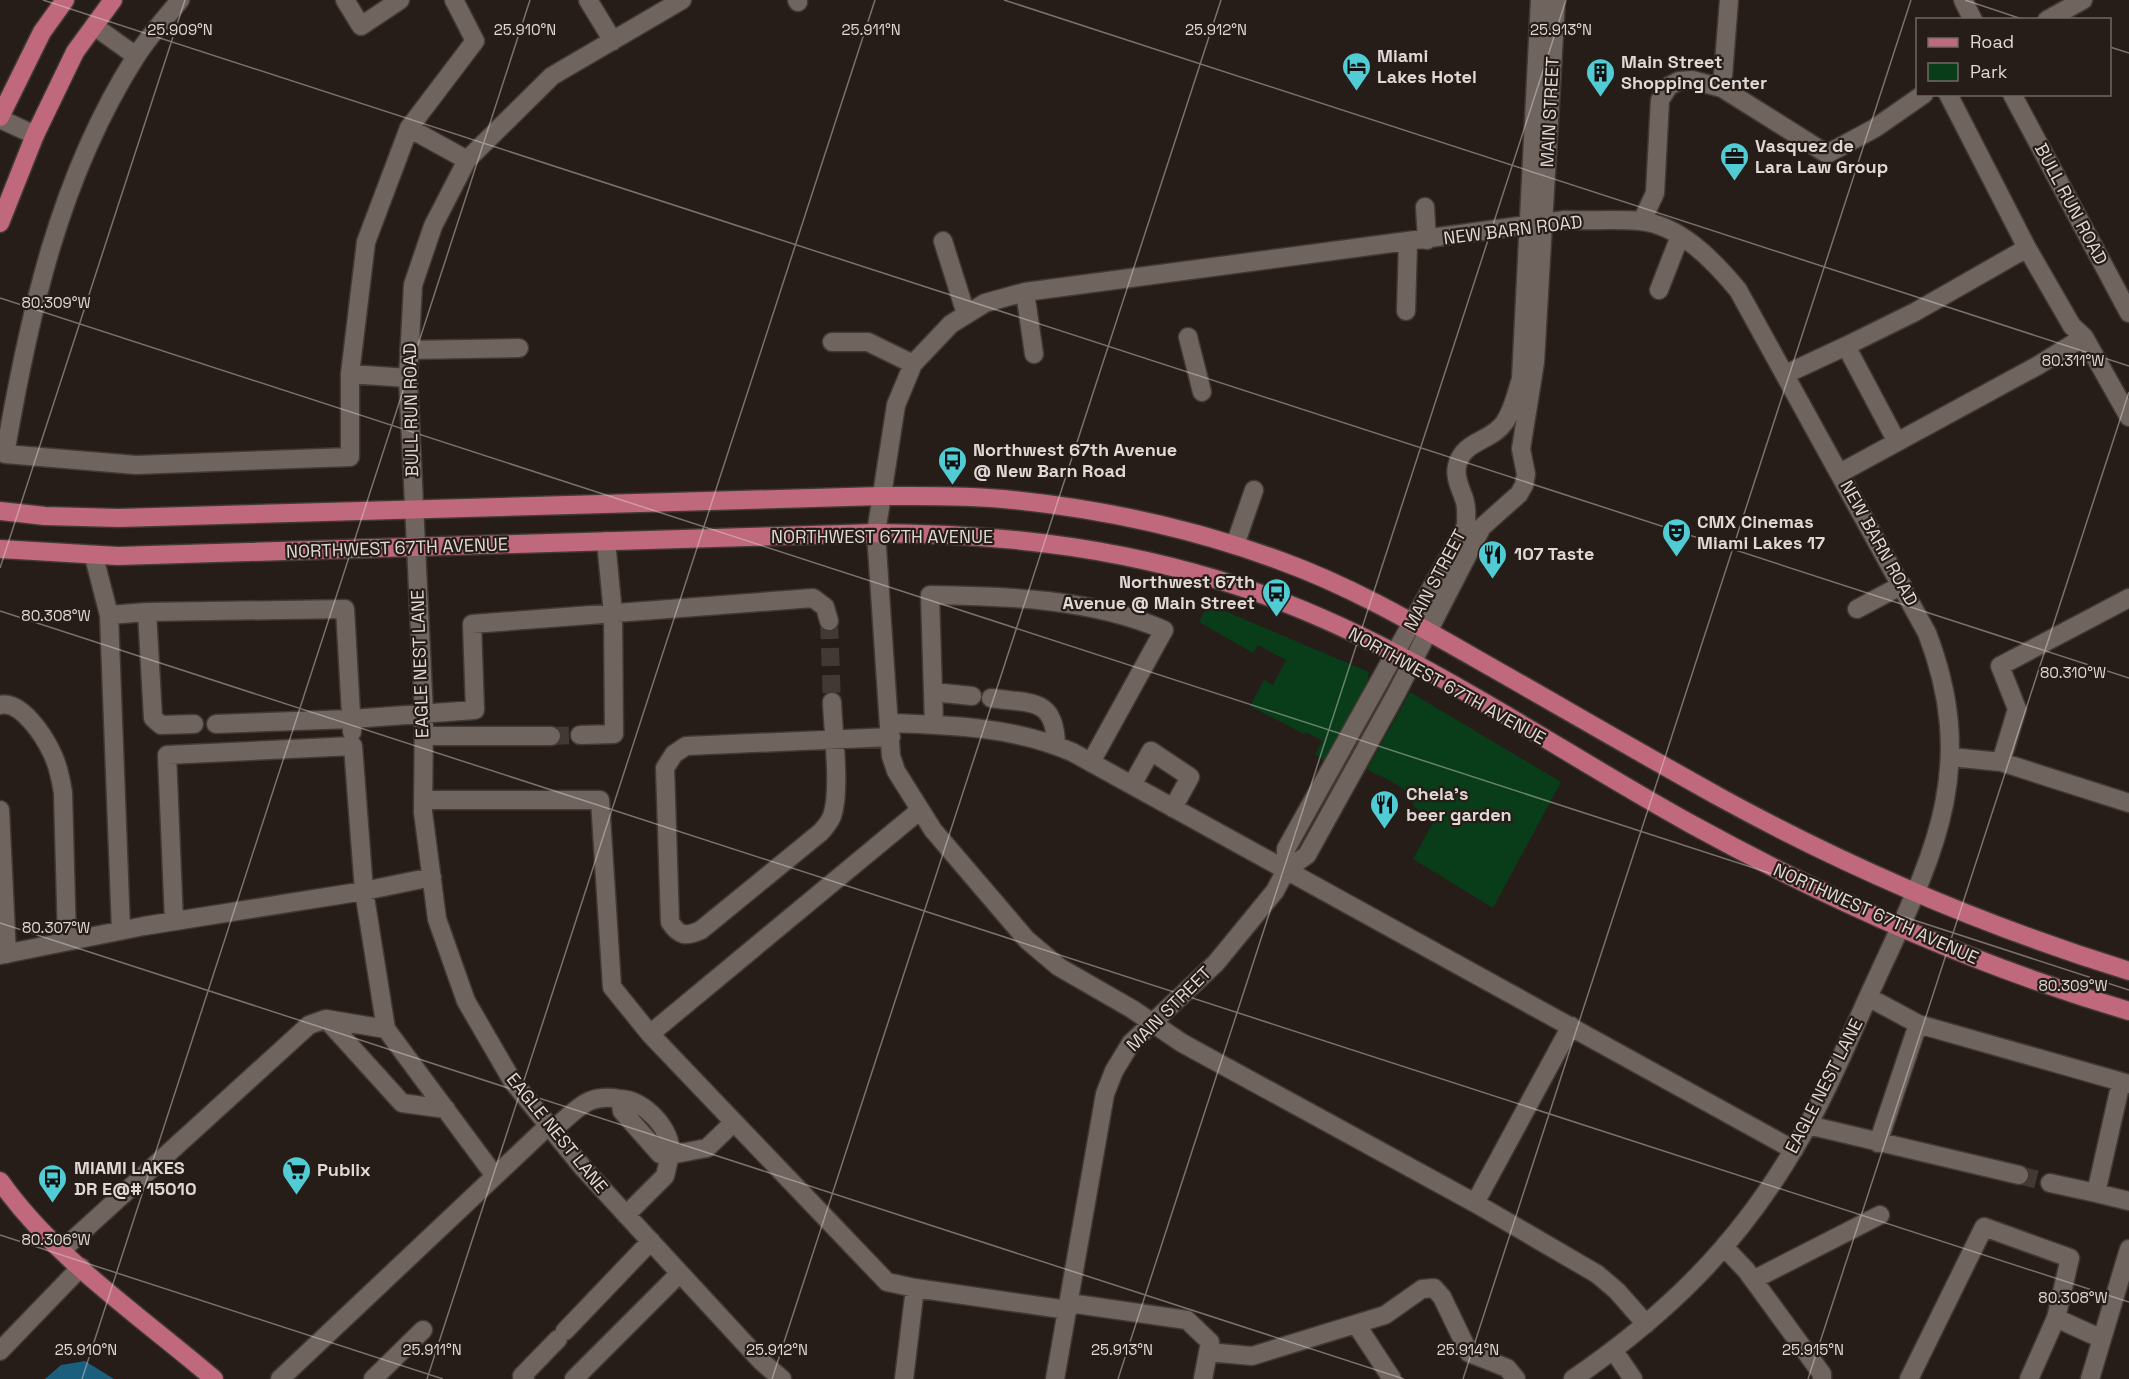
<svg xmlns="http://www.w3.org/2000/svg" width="2129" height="1379" font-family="'Space Grotesk',sans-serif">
  <rect width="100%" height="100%" fill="#271d18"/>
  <path fill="#093c19" d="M1208 604 1369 672 1366 688 1325 761 1315 754 1323 741 1306 732 1304 734 1250 706 1264 680 1273 685 1286 660 1258 645 1253 653 1199 622Z
    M1410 692 1561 782 1493 908 1413 859 1435 819 1414 807C1411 786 1384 779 1367 769Z"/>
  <path fill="#1a5f7e" d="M85 1361 114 1379H45L61 1365Z"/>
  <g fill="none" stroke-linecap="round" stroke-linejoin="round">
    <path stroke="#433934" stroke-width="18" stroke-dasharray="18 9" stroke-linecap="butt" d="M829 621 832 702
      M551 736 580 735
      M2019 1175 2050 1183"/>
    <defs>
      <path id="minor" d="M180 0C165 19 148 37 135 58 59 178 29 315 5 454L136 465 350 457V374L366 242 409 128 475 41 454 0
        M345 0 361 26 400 0
        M588 0 613 41
        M682 0 552 76 467 160 433 226 413 285 408 378 424 714 423 812 437 919 466 1001 513 1082 584 1169 761 1361 782 1379
        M797 0 798 2
        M1963 0 1973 20
        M2047 20 2083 0
        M94 26 136 56
        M1722 88 1729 0
        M1948 94 2027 248 2072 326 2084 337
        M2012 94 2129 313
        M0 119 35 135
        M409 128 467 160
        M1425 207 1427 240
        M1642 221 1655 193 1660 100 1669 86 1679 81 1692 80 1722 88 1827 154 1875 128 1924 94
        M943 241 966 314
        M1659 290 1680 236
        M1025 292 1034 354
        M1406 311 1408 242
        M1188 337 1202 392
        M832 342H868L913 364
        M1846 346 1915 312 2027 248
        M409 350 519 348
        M350 374 408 378
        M1786 374 1846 346 1897 442
        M1840 473 2037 366 2084 337 2129 417
        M1235 545 1254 490
        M94 557 109 615 147 612 345 609 352 732
        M1857 609 1902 585
        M147 612 153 718 161 725 194 724
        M109 615 121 930
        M933 692 972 696
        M991 698C1031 704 1055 697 1056 745
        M832 702C833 731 841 791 832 816 830 822 825 827 821 832L701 930C686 937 679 936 670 922L665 768 674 754 686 746 891 737
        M0 705C21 700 44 736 52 753 58 765 61 780 63 793L67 941
        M890 723C952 725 1014 727 1072 752L1794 1150
        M216 724 351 719 475 710 472 624 813 598 825 607 829 621
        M934 725 930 595C1007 596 1093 599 1164 630L1091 762
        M580 735 614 734 613 614 606 541
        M424 736H551
        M1951 757 2001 762 2129 803
        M2001 762 2017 709 2000 666 2129 598
        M1132 785 1151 751 1190 777 1173 808
        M423 800H600L612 987 650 1034 919 811
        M0 810 7 954
        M1286 870V849L1466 526C1466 518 1467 509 1465 502 1462 490 1454 479 1457 466 1463 440 1491 442 1504 423 1513 411 1516 394 1521 379L1540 0
        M174 921 167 755 353 746 364 891 386 1029 495 1176
        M0 955 144 926 364 891 432 877
        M1868 997 1918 1024 1878 1143
        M326 1019 402 1103 446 1109
        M1918 1024 2129 1084
        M1571 1026 1475 1203 1182 1043 1132 1009 1059 967 1027 940 933 830 896 771 891 756 876 533 896 405 913 364 951 324 985 303 1025 292 1565 220C1590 221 1616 219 1640 221 1680 225 1714 261 1738 290L1927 633C1980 771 1932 858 1875 982 1849 1038 1826 1097 1794 1149 1736 1247 1666 1315 1573 1379
        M650 1034 734 1122
        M620 1099C644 1099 674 1131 670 1155L707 1148 734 1122 887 1282 915 1288 904 1379
        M1808 1125 2019 1175
        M552 1130C578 1110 585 1093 620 1099L622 1111 660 1154 670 1155 665 1176 626 1215
        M2050 1183 2096 1193 2121 1082
        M2096 1193 2129 1201
        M1475 1203 1597 1274 1617 1291 1646 1324
        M1724 1247 1746 1270 1822 1374V1379
        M63 1249 309 1025 326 1019 386 1029
        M1753 1280 1880 1215
        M915 1288 1068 1310
        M1069 1303 1187 1320 1210 1342 1203 1379
        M1356 1324 1392 1379
        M565 1331 651 1241
        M0 1351 81 1267
        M1614 1351 1633 1379
        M1208 1352 1252 1356 1385 1315 1422 1289 1434 1288 1442 1297 1469 1353 1507 1368 1516 1379
        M280 1379 548 1126
        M373 1379 423 1330
        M525 1379 522 1376 558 1339
        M574 1379 680 1273
        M1055 1379 1105 1094 1114 1071 1131 1043 1216 963 1275 891 1286 870 1307 855 1396 694 1482 527 1519 494 1524 485 1526 474 1521 449 1535 362 1556 0
        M1909 1379 1984 1227 2070 1258 2056 1318
        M2029 1379 2056 1318 2102 1339
        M2090 1379 2129 1249"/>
      <path id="major" d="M0 117 42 32 65 0
        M0 223 35 135 75 52 113 0
        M0 511 45 516 119 518 881 496C921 496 963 495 1003 499 1097 508 1192 528 1281 561 1350 586 1412 622 1475 658 1558 705 1640 753 1723 799 1853 870 1988 927 2129 971
        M0 549 118 556 876 533C1011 534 1136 549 1264 595 1416 650 1550 746 1691 824 1831 901 1976 966 2129 1011
        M0 1181C54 1258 143 1318 214 1379"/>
    </defs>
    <use href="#minor" stroke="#413936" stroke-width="21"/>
    <use href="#major" stroke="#413936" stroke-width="21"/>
    <use href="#minor" stroke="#70645e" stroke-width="18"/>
    <use href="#major" stroke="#c0687c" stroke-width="18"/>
  </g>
  <path fill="none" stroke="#dfd8d5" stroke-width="1.5" stroke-opacity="0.45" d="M43 0 2129 678M1004 0 2129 366M1965 0 2025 20M2110 47 2129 53M0 298 2129 990M0 568 185 0M0 611 2129 1302M0 923 1404 1379M0 1235 443 1379M82 1379 530 0M427 1379 875 0M772 1379 1221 0M1118 1379 1566 0M1463 1379 1911 0M1808 1379 2129 392"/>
  <defs>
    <symbol id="hotel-pin" viewBox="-11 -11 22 30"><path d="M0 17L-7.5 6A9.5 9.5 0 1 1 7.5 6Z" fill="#51ccd4" stroke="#271d18"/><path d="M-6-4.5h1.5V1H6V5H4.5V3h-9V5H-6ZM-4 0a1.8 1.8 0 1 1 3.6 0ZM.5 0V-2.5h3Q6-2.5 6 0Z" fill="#111"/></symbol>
    <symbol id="building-pin" viewBox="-11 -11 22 30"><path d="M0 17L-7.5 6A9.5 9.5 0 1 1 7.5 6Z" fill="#51ccd4" stroke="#271d18"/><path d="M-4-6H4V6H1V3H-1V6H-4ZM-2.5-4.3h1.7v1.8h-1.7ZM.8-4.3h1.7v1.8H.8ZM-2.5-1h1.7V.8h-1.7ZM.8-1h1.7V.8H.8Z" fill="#111"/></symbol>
    <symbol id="office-pin" viewBox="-11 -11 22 30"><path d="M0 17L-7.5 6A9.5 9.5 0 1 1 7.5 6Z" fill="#51ccd4" stroke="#271d18"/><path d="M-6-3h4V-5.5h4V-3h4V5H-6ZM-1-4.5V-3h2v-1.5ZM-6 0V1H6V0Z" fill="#111"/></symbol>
    <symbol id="bus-pin" viewBox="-11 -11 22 30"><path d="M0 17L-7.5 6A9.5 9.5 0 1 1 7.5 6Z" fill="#51ccd4" stroke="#271d18"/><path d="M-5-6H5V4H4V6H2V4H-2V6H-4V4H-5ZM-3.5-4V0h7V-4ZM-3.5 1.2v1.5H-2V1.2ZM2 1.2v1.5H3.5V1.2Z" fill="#111"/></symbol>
    <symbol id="theatre-pin" viewBox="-11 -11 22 30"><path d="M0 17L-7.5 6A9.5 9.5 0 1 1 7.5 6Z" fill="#51ccd4" stroke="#271d18"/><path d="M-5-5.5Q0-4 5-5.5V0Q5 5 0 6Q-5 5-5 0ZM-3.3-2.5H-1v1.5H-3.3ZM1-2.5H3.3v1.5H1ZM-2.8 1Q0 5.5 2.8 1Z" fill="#111"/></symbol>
    <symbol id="restaurant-pin" viewBox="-11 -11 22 30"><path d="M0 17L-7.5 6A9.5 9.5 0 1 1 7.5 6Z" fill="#51ccd4" stroke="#271d18"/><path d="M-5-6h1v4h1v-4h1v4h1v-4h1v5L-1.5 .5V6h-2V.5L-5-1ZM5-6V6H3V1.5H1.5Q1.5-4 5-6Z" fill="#111"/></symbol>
    <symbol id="supermarket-pin" viewBox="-11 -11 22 30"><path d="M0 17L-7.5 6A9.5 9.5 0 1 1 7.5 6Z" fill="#51ccd4" stroke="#271d18"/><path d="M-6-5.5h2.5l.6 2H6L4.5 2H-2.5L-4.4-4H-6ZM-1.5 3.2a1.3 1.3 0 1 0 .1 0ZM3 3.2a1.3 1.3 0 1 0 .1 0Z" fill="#111"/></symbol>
  </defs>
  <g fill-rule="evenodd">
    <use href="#hotel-pin" x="1340" y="50" width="33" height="45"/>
    <use href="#building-pin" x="1584" y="56" width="33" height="45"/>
    <use href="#office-pin" x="1718" y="140" width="33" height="45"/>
    <use href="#bus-pin" x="936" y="444" width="33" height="45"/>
    <use href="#theatre-pin" x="1660" y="516" width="33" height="45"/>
    <use href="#restaurant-pin" x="1476" y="538" width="33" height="45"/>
    <use href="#bus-pin" x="1260" y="576" width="33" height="45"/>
    <use href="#restaurant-pin" x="1368" y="788" width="33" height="45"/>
    <use href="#supermarket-pin" x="280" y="1154" width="33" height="45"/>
    <use href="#bus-pin" x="36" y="1162" width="33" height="45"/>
  </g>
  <g text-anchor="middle" stroke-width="4.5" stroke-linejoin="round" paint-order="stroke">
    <g font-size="18" font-weight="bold" fill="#dfd8d5" stroke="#271d18" text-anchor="start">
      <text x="1377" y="62">Miami<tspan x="1377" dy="21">Lakes Hotel</tspan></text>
      <text x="1621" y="68">Main Street<tspan x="1621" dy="21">Shopping Center</tspan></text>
      <text x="1755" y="152">Vasquez de<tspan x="1755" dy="21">Lara Law Group</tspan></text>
      <text x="973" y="456">Northwest 67th Avenue<tspan x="973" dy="21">@ New Barn Road</tspan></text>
      <text x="1697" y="528">CMX Cinemas<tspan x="1697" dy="21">Miami Lakes 17</tspan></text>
      <text x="1514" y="560">107 Taste</text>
      <text x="1255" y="588" text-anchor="end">Northwest 67th<tspan x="1255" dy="21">Avenue @ Main Street</tspan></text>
      <text x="1406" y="800">Chela's<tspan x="1406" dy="21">beer garden</tspan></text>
      <text x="74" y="1174">MIAMI LAKES<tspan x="74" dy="21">DR E@# 15010</tspan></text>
      <text x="317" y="1176">Publix</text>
    </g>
    <g font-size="18" fill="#dfd8d5" stroke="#271d18">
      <text transform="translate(1550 112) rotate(-87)" y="6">MAIN STREET</text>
      <text transform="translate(2071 204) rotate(62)" y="6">BULL RUN ROAD</text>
      <text transform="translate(1513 230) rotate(-7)" y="6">NEW BARN ROAD</text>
      <text transform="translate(411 410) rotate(-91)" y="6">BULL RUN ROAD</text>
      <text x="882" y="543">NORTHWEST 67TH AVENUE</text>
      <text transform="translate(1879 543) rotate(61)" y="6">NEW BARN ROAD</text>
      <text transform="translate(397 548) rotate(-2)" y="6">NORTHWEST 67TH AVENUE</text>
      <text transform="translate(1435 580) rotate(-62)" y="6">MAIN STREET</text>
      <text transform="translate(420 664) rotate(-92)" y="6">EAGLE NEST LANE</text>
      <text transform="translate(1447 686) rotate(29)" y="6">NORTHWEST 67TH AVENUE</text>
      <text transform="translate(1876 914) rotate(24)" y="6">NORTHWEST 67TH AVENUE</text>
      <text transform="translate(1169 1009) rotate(-45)" y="6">MAIN STREET</text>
      <text transform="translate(1824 1086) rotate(-63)" y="6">EAGLE NEST LANE</text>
      <text transform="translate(557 1133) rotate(51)" y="6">EAGLE NEST LANE</text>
    </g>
  </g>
  <g font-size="15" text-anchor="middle" fill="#dfd8d5" stroke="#271d18" stroke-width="4.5" stroke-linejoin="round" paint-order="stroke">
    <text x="180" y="35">25.909°N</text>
    <text x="525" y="35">25.910°N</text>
    <text x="871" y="35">25.911°N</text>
    <text x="1216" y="35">25.912°N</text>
    <text x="1561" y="35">25.913°N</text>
    <text x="56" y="308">80.309°W</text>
    <text x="2073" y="366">80.311°W</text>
    <text x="56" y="621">80.308°W</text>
    <text x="2073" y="678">80.310°W</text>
    <text x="56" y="933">80.307°W</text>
    <text x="2073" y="991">80.309°W</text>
    <text x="56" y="1245">80.306°W</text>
    <text x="2073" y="1303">80.308°W</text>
    <text x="86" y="1355">25.910°N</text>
    <text x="432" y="1355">25.911°N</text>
    <text x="777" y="1355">25.912°N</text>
    <text x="1122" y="1355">25.913°N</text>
    <text x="1813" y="1355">25.915°N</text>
    <text x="1468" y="1355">25.914°N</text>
  </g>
  <rect x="1916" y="18" width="195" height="78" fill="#271d18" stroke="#716864" stroke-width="1.5"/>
  <rect x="1928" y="38" width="30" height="9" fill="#c0687c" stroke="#716864" stroke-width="1.5"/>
  <text x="1970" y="48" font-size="18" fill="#dfd8d5">Road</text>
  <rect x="1928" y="63" width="30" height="18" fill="#093c19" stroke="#716864" stroke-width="1.5"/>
  <text x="1970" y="78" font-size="18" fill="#dfd8d5">Park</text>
</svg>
